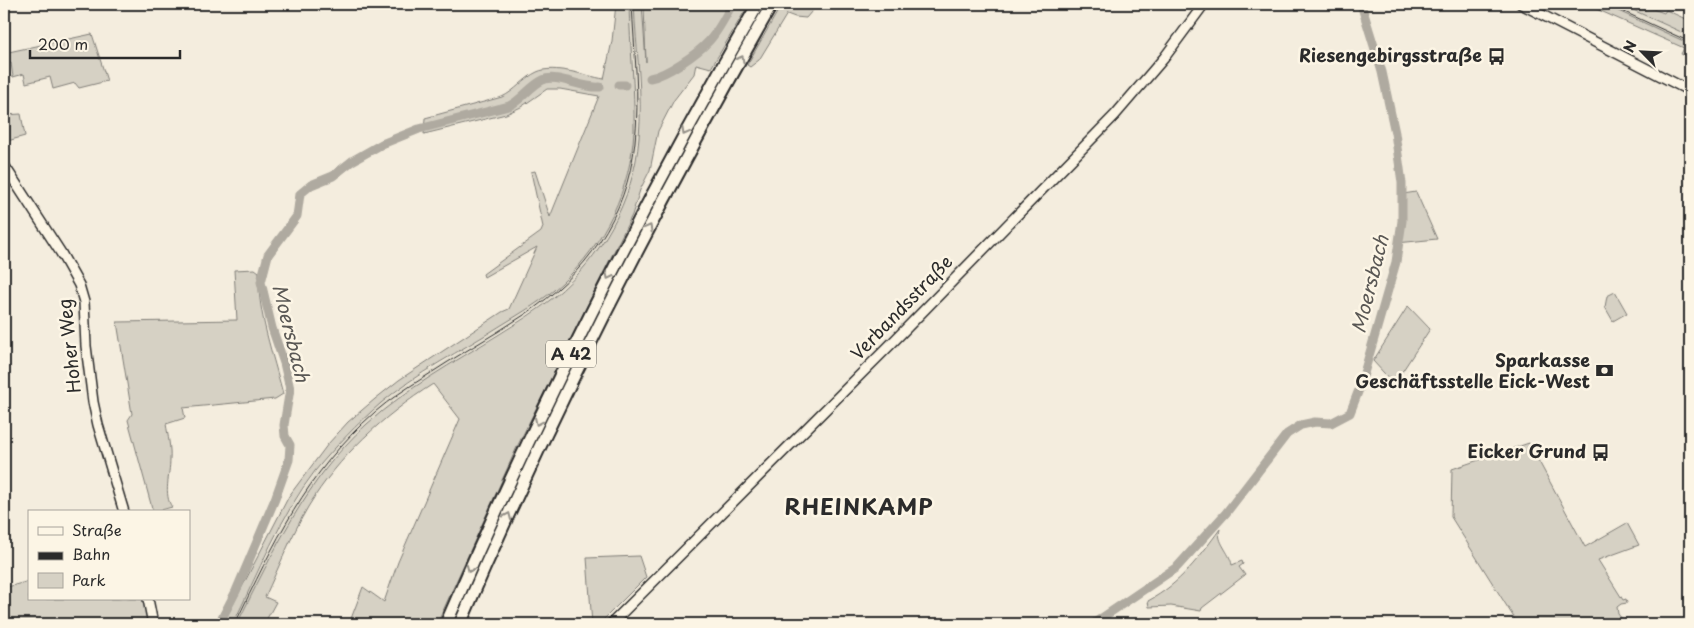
<svg xmlns="http://www.w3.org/2000/svg" width="1694" height="628" font-family="'Playpen Sans',sans-serif">
  <rect width="100%" height="100%" fill="#f4edde"/>
  <filter id="ink" filterUnits="userSpaceOnUse"><feTurbulence type="fractalNoise" baseFrequency=".02" numOctaves="2"/><feDisplacementMap in="SourceGraphic" scale="10" xChannelSelector="R" yChannelSelector="G"/><feConvolveMatrix kernelMatrix="1 2 1 2 8 2 1 2 1" color-interpolation-filters="sRGB"/></filter>
  <g filter="url(#ink)">
    <path fill="#e5dfd0" d="M629 4H634L639 102V139L631 181 621 209 600 248 587 265 552 299 403 394 376 416 348 442 331 460 260 580 237 624H233L290 510 315 472 339 443 382 402 406 385 501 326 537 302 561 284 583 260 609 221 627 179 630 166 634 120Z
      M1603 4H1620L1690 36V44Z"/>
    <path fill="#d6d1c4" stroke="#807e78" d="M616 4H629C630 46 635 88 634 130 631 189 605 243 562 283 544 300 521 313 500 326 461 351 416 373 381 403 357 424 335 447 315 471 281 515 257 575 233 624H223L289 496 328 444 348 422 375 399 399 380 502 312 509 309 537 247 484 277 483 274 541 232 543 227 531 172 535 171 550 217 599 96 560 89H547L521 107 506 114 424 134 425 118 502 97C515 91 524 78 537 72 554 64 586 76 604 79L612 41Z
      M634 4H642L646 62 644 6 684 4H749L711 68 696 64 694 74 674 100 658 131 650 170 640 190 632 215 517 447 437 624H349L363 587 384 602 398 562 460 419 433 384C383 416 339 456 308 507 291 536 279 567 265 597L276 602 264 624H237C273 552 307 478 367 424 407 388 453 363 498 335 517 323 537 311 554 297 601 258 634 200 639 138 643 94 636 48 634 4Z
      M782 4H818L806 18 795 17 787 14 759 60 750 67 747 65Z
      M1585 4H1603L1690 44V58L1681 54 1684 48Z
      M1620 4H1639L1664 13 1666 10 1690 21V36Z
      M92 34 107 81 79 88 75 83 53 89 50 77 26 83 24 74 13 77 11 63 4 64V53Z
      M21 114 25 136 4 142V115Z
      M1416 192 1437 239 1397 243 1403 194Z
      M255 269 259 272C256 308 274 358 283 394L275 399 183 408 185 418 166 424C168 436 171 448 170 460 170 474 163 495 172 507L154 512 152 508 128 420 132 414 117 322 237 320 234 270Z
      M1615 292 1627 313 1613 321 1605 307 1607 296Z
      M1408 306 1430 329 1394 384 1373 361Z
      M1529 443 1585 547 1627 523 1639 545 1598 560 1623 600 1626 599 1627 603 1621 604 1617 607 1618 614 1626 624H1518L1451 517 1452 469Z
      M1220 529C1216 542 1230 552 1232 565L1242 561 1243 564 1239 567 1245 575 1202 608 1201 611 1171 606 1149 607 1148 601C1181 583 1198 559 1220 529Z
      M639 556 646 577 599 624H592L587 558Z
      M29 581V599H148L153 624H4V588Z"/>
    <g fill="none" stroke-linecap="round" stroke-linejoin="round">
      <path stroke="#afaaa0" stroke-width="9" d="M796 5 801 4
        M650 78C667 75 697 54 709 41 719 30 726 16 732 4
        M619 85H625
        M219 624 236 591 275 499 289 460 290 445 285 436 284 425 290 389 284 363 272 328 261 282 268 255 297 216 300 194 311 185 333 176 352 161 382 144 419 129 509 106C522 100 530 86 543 80 556 73 583 89 600 87
        M1093 624 1177 567 1226 513 1287 434 1301 425 1315 422 1331 423 1350 413 1360 387 1396 262 1402 221V183L1395 133 1382 72 1361 4"/>
      <defs>
        <path id="secondary" d="M1521 4 1690 91
          M4 165 61 253 79 285 84 302 86 346 93 402 98 425 124 512
          M148 599 153 624
          M611 624 890 345 1115 115 1164 58 1204 4"/>
        <path id="highway" d="M446 624C538 411 642 205 758 4
          M460 624C551 411 657 205 772 4"/>
      </defs>
      <use href="#secondary" stroke="#2b2b2b" stroke-width="12"/>
      <use href="#highway" stroke="#2b2b2b" stroke-width="15"/>
      <use href="#secondary" stroke="#fcf5e5" stroke-width="9"/>
      <use href="#highway" stroke="#fcf5e5" stroke-width="11"/>
      <path stroke="#2b2b2b" stroke-width="1" d="M1607 4 1690 42
        M235 624C274 543 306 473 375 412 390 399 407 388 423 378 456 356 491 337 524 315 586 274 627 217 635 142 640 97 634 49 632 4"/>
    </g>
    <defs><path id="oneway-chevron" d="M-2-3.5L2.5 0L-2 3.5" fill="none" stroke-width="1.6" stroke-linecap="round" stroke-linejoin="round" transform="scale(1.25)"/></defs>
    <g stroke="#949088">
      <use href="#oneway-chevron" transform="translate(741 59) rotate(-61)"/>
      <use href="#oneway-chevron" transform="translate(685 132) rotate(119)"/>
      <use href="#oneway-chevron" transform="translate(649 228) rotate(-62)"/>
      <use href="#oneway-chevron" transform="translate(609 276) rotate(117)"/>
      <use href="#oneway-chevron" transform="translate(538 422) rotate(116)"/>
      <use href="#oneway-chevron" transform="translate(508 516) rotate(-66)"/>
      <use href="#oneway-chevron" transform="translate(470 569) rotate(113)"/>
    </g>
  </g>
  <defs>
    <symbol id="bus-bare" viewBox="-9 -9 18 18"><path d="M-5-6H5V4H4V6H2V4H-2V6H-4V4H-5ZM-3.5-4V0h7V-4ZM-3.5 1.2v1.5H-2V1.2ZM2 1.2v1.5H3.5V1.2Z" fill="#2b2b2b" stroke="#fcf5e5" stroke-width="2.5" paint-order="stroke"/></symbol>
    <symbol id="bank-bare" viewBox="-9 -9 18 18"><path d="M-6-4H6V4H-6ZM0-2.3a2.3 2.3 0 1 0 0 4.6a2.3 2.3 0 1 0 0-4.6Z" fill="#2b2b2b" stroke="#fcf5e5" stroke-width="2.5" paint-order="stroke"/></symbol>
  </defs>
  <g fill-rule="evenodd">
    <use href="#bus-bare" x="1484" y="44" width="25" height="25"/>
    <use href="#bank-bare" x="1592" y="358" width="25" height="25"/>
    <use href="#bus-bare" x="1588" y="440" width="25" height="25"/>
  </g>
  <g text-anchor="middle" stroke-width="5" stroke-linejoin="round" paint-order="stroke">
    <rect fill="#fcf5e5" stroke="#6a6863" stroke-width="1" x="546" y="340.5" width="50" height="27" rx="4"/>
    <g font-size="16" font-weight="bold" fill="#2b2b2b">
      <text x="571" y="360">A 42</text>
    </g>
    <g font-size="18" font-weight="bold" fill="#2b2b2b" stroke="#fcf5e5" text-anchor="end">
      <text x="1482" y="62">Riesengebirgsstraße</text>
      <text x="1590" y="367">Sparkasse<tspan x="1590" dy="21">Geschäftsstelle Eick-West</tspan></text>
      <text x="1586" y="458">Eicker Grund</text>
    </g>
    <g font-size="18" fill="#2b2b2b" stroke="#fcf5e5">
      <text transform="translate(902 308) rotate(-46)" y="6">Verbandsstraße</text>
      <text transform="translate(70 346) rotate(-96)" y="6">Hoher Weg</text>
    </g>
    <g font-size="19" font-style="italic" fill="#595754" stroke="#fcf5e5">
      <text transform="translate(1370 284) rotate(-76)" y="7">Moersbach</text>
      <text transform="translate(291 333) rotate(76)" y="7">Moersbach</text>
    </g>
    <g font-size="22" font-weight="bold" letter-spacing="1" fill="#2b2b2b" stroke="#fcf5e5">
      <text x="859" y="515">RHEINKAMP</text>
    </g>
  </g>
  <rect width="1694" height="628" fill="none" stroke="#fcf5e5" stroke-width="20"/>
  <rect x="10" y="10" width="1674" height="608" fill="none" stroke="#2b2b2b" stroke-width="2" filter="url(#ink)"/>
  <rect x="28" y="510" width="162" height="90" fill="#fcf5e5" stroke="#a8a49b"/>
  <rect x="38" y="527" width="25" height="8" fill="#fcf5e5" stroke="#a8a49b"/>
  <text x="72" y="536" font-size="15" fill="#2b2b2b">Straße</text>
  <rect x="38" y="552" width="25" height="8" fill="#2b2b2b" stroke="#a8a49b"/>
  <text x="72" y="560" font-size="15" fill="#2b2b2b">Bahn</text>
  <rect x="38" y="573" width="25" height="15" fill="#d6d1c4" stroke="#a8a49b"/>
  <text x="72" y="586" font-size="15" fill="#2b2b2b">Park</text>
  <g transform="translate(1642 52) rotate(294)" stroke="#fcf5e5" stroke-width="4" paint-order="stroke">
  <path d="M0-4L9 19L0 12L-9 19Z" fill="#2b2b2b"/>
  <text y="-8" font-size="14" font-weight="bold" text-anchor="middle" fill="#2b2b2b">N</text>
  </g>
  <path d="M30 50v8h150v-8" fill="none" stroke="#2b2b2b" stroke-width="2.5"/>
  <text x="38" y="50" font-size="15" fill="#2b2b2b" stroke="#fcf5e5" stroke-width="4" paint-order="stroke">200 m</text>
</svg>
